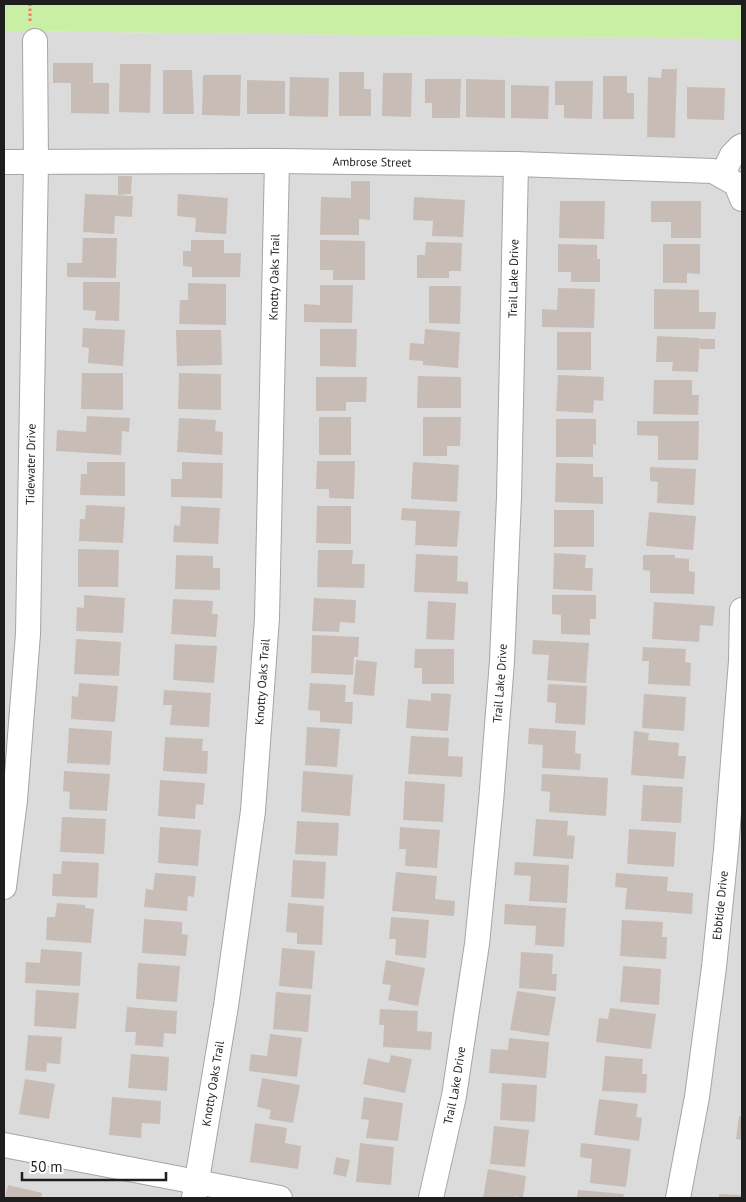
<svg xmlns="http://www.w3.org/2000/svg" width="746" height="1202" font-family="'PT Sans',sans-serif">
  <rect width="100%" height="100%" fill="#f0ebe3"/>
  <path fill="#dcdbdb" d="M4 31 742 39V1198H4Z"/>
  <path fill="#c9efa4" d="M4 4H742V39L4 31Z"/>
  <path fill="#c8bdb6" d="M53 63H93V83H109V114L71 113V83H53Z
    M120 64H151L150 113 119 112Z
    M662 69H677L675 138 647 137 648 77 661 78Z
    M163 70H192L194 114H163Z
    M339 72H364V89H371V116H339Z
    M383 73H412L411 117 382 116Z
    M203 75H241L240 116 202 115Z
    M603 76H627V93H634V119H603Z
    M290 77 329 78 328 117 289 116Z
    M425 79H461L460 118H432V103H425Z
    M466 79 505 80V118L466 117Z
    M247 80 285 81V114H247Z
    M555 81H593L592 119 564 118V105H555Z
    M511 85 549 86 548 119 511 118Z
    M687 87 725 88 724 120 687 119Z
    M118 176H132L131 194 118 195Z
    M351 181H370V220L359 219V235H320L321 197 351 198Z
    M85 194 133 196 132 217 115 216 114 234 83 232Z
    M178 194 228 198 226 234 195 232 196 218 177 216Z
    M414 197 465 200 463 237 432 236 433 221 413 220Z
    M560 201H605L604 239 559 238Z
    M651 201H701V238H671V222H651Z
    M83 238H117L116 278 67 277V263H82Z
    M191 240H224V253H241L240 277H192V267L183 266V251H191Z
    M320 240 365 241V280H333V270H320Z
    M426 242 462 243 461 271H449V278H417V255H425Z
    M558 244 597 245V259H600V282H571V272H558Z
    M663 244H700V274L687 273V283H663Z
    M83 282H120L119 321 95 320 96 311 83 310Z
    M188 283 226 284V325L179 324 180 300H188Z
    M320 285H353L352 323 304 322V304L320 305Z
    M429 286H461L460 324 429 323Z
    M558 288 595 289 594 328 542 327V309L557 310Z
    M654 289 699 290V312H716L715 329H654Z
    M83 328 125 330 123 366 88 363 89 348 82 347Z
    M320 329H357L356 367 320 366Z
    M425 329 460 332 458 368 423 365V361L409 360 410 343 424 344Z
    M176 330H221L222 365 177 366Z
    M557 332H591V370H557Z
    M657 336 700 338 698 372 672 371 673 362H656Z
    M700 339H715V349H700Z
    M82 373H123V410L81 409Z
    M179 373 221 374V410L178 409Z
    M558 375 604 377 603 401 594 400 593 413 556 411Z
    M418 376 461 377V408H417Z
    M316 377H367L366 402H346V411H316Z
    M654 380H692V395H699L698 415 653 414Z
    M87 416 130 418 129 432 122 431 121 455 56 451 57 430 86 432Z
    M319 417H351V455H319Z
    M423 417H461L460 446H447V456H423Z
    M179 418 216 420 215 431 223 432 222 455 177 452Z
    M556 419H596V445L593 444V457H556Z
    M637 421H699L698 460H658V436L637 435Z
    M317 461H355L354 499 329 498V489H316Z
    M87 462H125V496L80 495 81 474H87Z
    M182 462 223 463 222 498 171 497V479H182Z
    M413 462 459 465 457 502 411 499Z
    M556 463 593 464V477H603V504L555 502Z
    M650 467 696 469 694 505 657 503 658 482 650 481Z
    M86 505 125 507 123 543 79 541 80 519H85Z
    M181 506 220 508 218 544 173 542 174 525 180 526Z
    M317 506H351V544L316 543Z
    M402 508 460 511 457 547 415 545 416 521 401 520Z
    M554 510H594V547H554Z
    M649 512 696 516 693 550 646 546Z
    M78 549 119 550 118 587H78Z
    M318 550H353L352 564H365L364 588 317 587Z
    M554 553 586 555 585 568H593L592 591 553 589Z
    M416 554 458 556 457 581 468 582V594L414 592Z
    M176 555 213 556V568H220V590L175 589Z
    M643 555H675V558L689 559V571L695 572 694 594 650 593V571L643 570Z
    M84 595 125 598 123 633 76 631 77 607 84 608Z
    M552 595H596V619H590V635L561 634V615L552 614Z
    M314 598 356 600 355 623 340 622 339 632 312 631Z
    M173 599 213 601 212 614H218L216 637 171 634Z
    M428 601 456 603 454 640 426 639Z
    M654 602 715 606 713 626 700 625 699 642 652 639Z
    M312 635 359 637 358 657H354L353 675 311 673Z
    M76 639 121 642 119 676 74 674Z
    M533 640 589 643 586 683 547 680 549 655 532 654Z
    M175 644 217 646 214 683 173 680Z
    M643 647 686 649 685 662 691 663 690 686 648 684 649 661H642Z
    M415 649H454V684H422V668H414Z
    M356 660 377 662 374 696 353 694Z
    M79 683 118 686 115 722 71 719 72 696 78 697Z
    M310 683 346 685 345 702H353L352 724 320 722V711L308 710Z
    M548 684 587 686 585 725 555 723 556 703 547 702Z
    M164 690 211 693 209 727 170 725 172 705H163Z
    M431 693 451 694 448 731 406 728 408 699 431 701Z
    M644 694 686 697 684 731 642 728Z
    M307 727 340 729 337 767 305 765Z
    M69 728 112 731 110 765 67 763Z
    M529 728 576 731 575 753 581 754 580 770 542 768 543 745 528 744Z
    M634 731 649 733 648 740 679 743 678 756H686L684 779 631 775Z
    M411 736 449 738 448 756 463 757 462 777 408 774Z
    M165 737 203 739 202 751H208L207 774 163 771Z
    M64 771 110 774 107 811 69 809 70 792 63 791Z
    M303 771 353 775 350 816 301 812Z
    M542 774 608 778 606 816 549 812 550 792 541 791Z
    M160 780 205 783 203 805 196 804 195 819 158 816Z
    M405 781 445 784 443 822 403 820Z
    M643 785 683 787 681 823 641 821Z
    M62 817 106 819 104 854 60 852Z
    M536 819 568 821 567 835 575 836 573 859 533 856Z
    M297 821 339 823 337 856 295 854Z
    M160 827 201 830 198 866 158 863Z
    M400 827 440 830 437 868 405 866 406 849H399Z
    M629 829 676 832 674 867 627 864Z
    M293 860 326 862 324 899 291 897Z
    M62 861 99 863 97 898 52 896 53 874H61Z
    M515 862 569 865 567 903 529 901 531 876 514 875Z
    M396 872 437 876 435 899 455 901 454 916 392 911Z
    M155 873 196 876 194 897 188 896 187 911 144 907 146 889 153 890Z
    M616 873 668 877 667 891 693 893 692 914 625 909 627 888 615 887Z
    M57 903 85 905V908L94 909 91 943 46 940 47 917H55Z
    M288 903 324 906 322 945 297 944V933L286 932Z
    M505 904 566 908 564 947 535 945 536 926 504 924Z
    M391 917 429 920 426 958 395 955 396 939H389Z
    M144 919 182 922V934L188 935 186 956 142 953Z
    M622 920 663 922 662 937H667L666 959 620 956Z
    M282 948 315 951 312 989 279 986Z
    M41 949 82 952 80 986 25 983 26 962 40 963Z
    M521 952 553 954 552 974H557L556 991 519 988Z
    M386 960 425 968 418 1006 388 1000 391 985 382 984Z
    M138 963 180 966 177 1002 136 999Z
    M623 966 661 969 659 1005 620 1002Z
    M36 990 79 993 76 1029 34 1026Z
    M517 991 556 997 549 1036 510 1030Z
    M276 992 311 995 308 1032 273 1029Z
    M127 1007 177 1011 176 1034 164 1033 163 1047 135 1045 136 1032H125Z
    M610 1008 656 1014 651 1049 596 1042 599 1018 608 1019Z
    M380 1009 418 1011 417 1031 432 1032 431 1050 383 1047 384 1025H379Z
    M270 1034 302 1038 297 1077 249 1071 251 1054 267 1056Z
    M28 1035 62 1037 60 1064 47 1063 46 1072 25 1070Z
    M509 1038 549 1042 546 1078 489 1073 491 1049 508 1050Z
    M131 1054 169 1057 167 1091 128 1088Z
    M391 1055 412 1059 405 1093 363 1084 368 1058 389 1063Z
    M605 1056 643 1059 642 1074H647L646 1093 602 1091Z
    M262 1078 300 1085 293 1123 269 1119 271 1110 257 1107Z
    M25 1079 55 1084 49 1119 19 1114Z
    M502 1083 537 1085 535 1122 500 1120Z
    M112 1097 161 1101 160 1124 142 1123 141 1138 109 1135Z
    M364 1097 403 1103 398 1141 366 1138 369 1120 361 1119Z
    M599 1099 638 1104 636 1117 642 1118 639 1141 594 1135Z
    M739 1116 742 1117V1140L736 1139Z
    M255 1123 287 1128 285 1143 301 1146 298 1169 250 1162Z
    M494 1126 529 1130 525 1167 490 1164Z
    M360 1143 394 1147 391 1185 356 1182Z
    M581 1143 631 1149 626 1187 590 1183 592 1159 580 1157Z
    M336 1157 350 1160 346 1177 333 1174Z
    M488 1169 526 1176 523 1198 515 1196V1198H483Z
    M8 1185 42 1193 41 1198H5Z
    M578 1190 624 1194 623 1198H577Z
    M719 1194 742 1195V1198H719Z"/>
  <g fill="none" stroke-linecap="round" stroke-linejoin="round">
    <defs>
      <g id="minor">
        <path id="s1" d="M4 162 277 161 516 164 713 171 736 184 742 199"/>
        <path d="M722 176 732 155 740 147 742 146"/>
        <path id="s2" d="M4 887 15 800 28 634 36 163 35 41"/>
        <path d="M4 1145 280 1198"/>
        <path id="s3" d="M194 1198 226 1006 253 811 267 618 277 161"/>
        <path id="s4" d="M431 1198 454 1096 477 944 491 802 502 661 509 497 516 164"/>
        <path id="s5" d="M678 1198 697 1097 714 967 726 850 741 661 742 610"/>
      </g>
    </defs>
    <use href="#minor" stroke="#a5a5a5" stroke-width="26"/>
    <path stroke="#ff7365" stroke-width="3" stroke-dasharray="2.5 2.5" stroke-linecap="butt" d="M30 21V4"/>
    <use href="#minor" stroke="#fff" stroke-width="24"/>
  </g>
  <g text-anchor="middle" stroke-width="4" stroke-linejoin="round" paint-order="stroke">
    <g font-size="12" fill="#1e1e1e" stroke="#fff">
      <text dy="4" stroke="none"><textPath href="#s1" startOffset="368">Ambrose Street</textPath></text>
      <text dy="4" stroke="none"><textPath href="#s3" startOffset="926">Knotty Oaks Trail</textPath></text>
      <text dy="4" stroke="none"><textPath href="#s4" startOffset="925">Trail Lake Drive</textPath></text>
      <text dy="4" stroke="none"><textPath href="#s2" startOffset="424">Tidewater Drive</textPath></text>
      <text dy="4" stroke="none"><textPath href="#s3" startOffset="521">Knotty Oaks Trail</textPath></text>
      <text dy="4" stroke="none"><textPath href="#s4" startOffset="520">Trail Lake Drive</textPath></text>
      <text dy="4" stroke="none"><textPath href="#s5" startOffset="296">Ebbtide Drive</textPath></text>
      <text dy="4" stroke="none"><textPath href="#s3" startOffset="116">Knotty Oaks Trail</textPath></text>
      <text dy="4" stroke="none"><textPath href="#s4" startOffset="115">Trail Lake Drive</textPath></text>
    </g>
  </g>
  <rect width="746" height="1202" fill="none" stroke="#1e1e1e" stroke-width="10"/>
  <path d="M22 1172v8h144v-8" fill="none" stroke="#1e1e1e" stroke-width="2.5"/>
  <text x="30" y="1172" font-size="15" fill="#1e1e1e" stroke="#ffffff" stroke-width="4" paint-order="stroke">50 m</text>
</svg>
